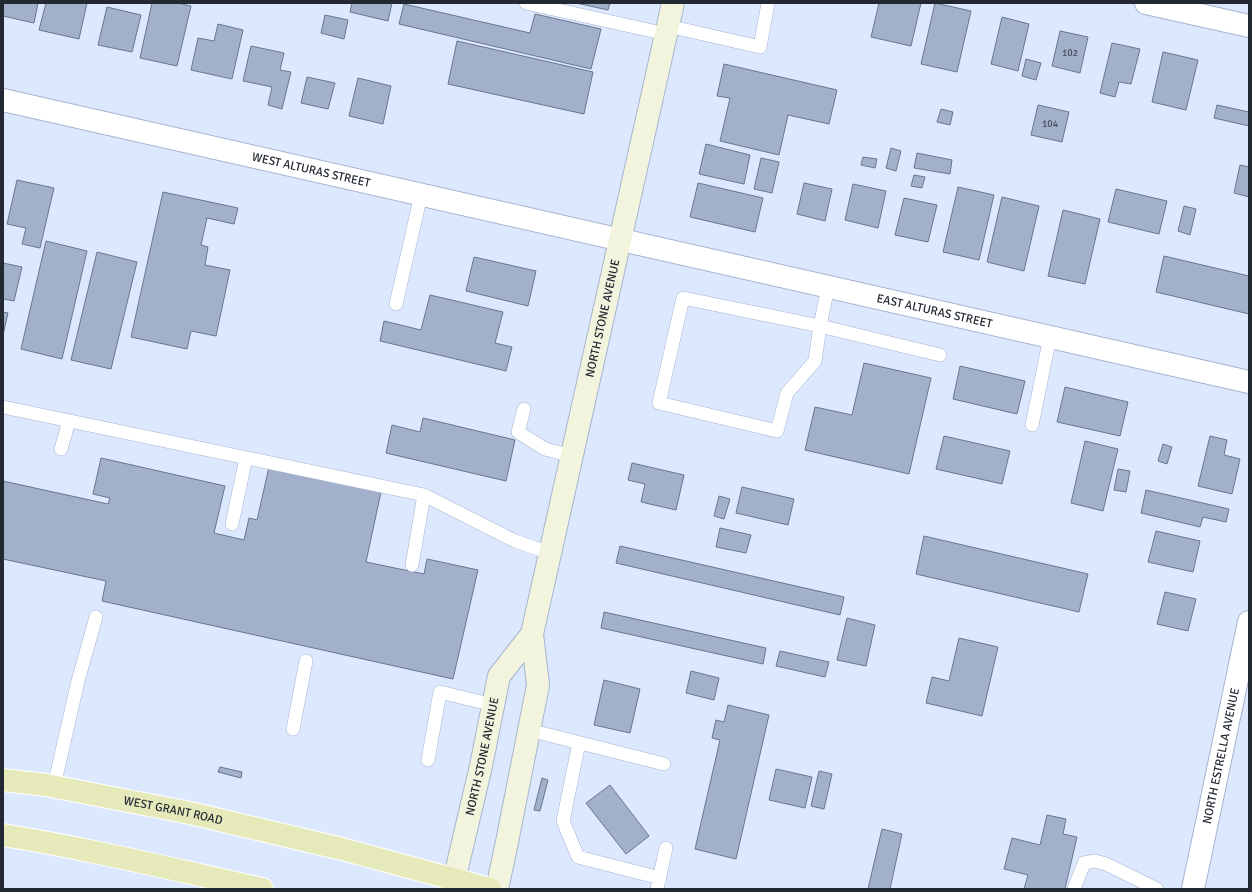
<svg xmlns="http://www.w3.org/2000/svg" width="1252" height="892" font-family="Signika,sans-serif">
  <rect width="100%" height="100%" fill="#dce8fe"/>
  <path fill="#a2b0cb" stroke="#68768e" d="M3 3H38L34 23 3 16Z
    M46 3H87L79 39 39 30Z
    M152 3H178L191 6 177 66 140 58Z
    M352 3H392L388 21 350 12Z
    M576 3H610L608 10Z
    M879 3H921L911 46 871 37Z
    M935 3 971 11 957 72 921 64Z
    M404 4 530 33 535 14 601 29 591 69 399 24Z
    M107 7 141 15 132 52 98 45Z
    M325 15 348 20 344 39 321 33Z
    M1002 17 1029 24 1018 71 991 64Z
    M218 24 243 30 232 79 191 70 198 38 214 41Z
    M1060 31 1088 37 1080 73 1052 66Z
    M457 41 593 72 584 114 448 84Z
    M1112 43 1140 49 1131 84 1119 82 1115 97 1100 93Z
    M251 46 284 53 280 70 291 72 282 109 268 105 272 87 243 81Z
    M1163 52 1198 60 1186 110 1152 102Z
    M1026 59 1041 63 1036 80 1022 76Z
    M724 64 837 90 829 124 788 115 779 155 720 141 730 98 717 96Z
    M307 77 335 83 328 109 301 103Z
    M358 78 391 86 383 124 349 116Z
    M1038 105 1069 112 1062 142 1031 135Z
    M1217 105 1249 112V126L1214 118Z
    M941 109 953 112 950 125 937 122Z
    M706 144 750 155 744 184 699 174Z
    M891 148 901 151 896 171 886 168Z
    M917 153 952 160 950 174 914 168Z
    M863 157 877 159 875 168 861 165Z
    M761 158 779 162 772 193 754 189Z
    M1240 165 1249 167V197L1234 193Z
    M914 175 925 177 922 188 911 186Z
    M17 180 54 188 40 248 22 244 26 228 7 224Z
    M698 183 763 198 755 232 690 217Z
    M804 183 832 189 825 221 797 214Z
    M853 184 886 191 878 228 845 220Z
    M958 187 994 195 979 260 943 252Z
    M1116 189 1167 201 1159 234 1108 222Z
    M163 192 238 208 234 224 207 218 201 245 208 247 205 265 230 270 216 336 191 331 187 349 131 337Z
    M1002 197 1039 206 1024 271 987 262Z
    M904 198 937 205 928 242 895 235Z
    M1184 206 1196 209 1190 235 1178 231Z
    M1063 210 1100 219 1085 284 1048 276Z
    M46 241 87 251 62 359 21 349Z
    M97 252 137 262 111 369 71 360Z
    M1164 256 1249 276V314L1156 292Z
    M474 257 536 271 528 306 466 291Z
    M3 263 22 267 14 301 3 299Z
    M430 295 503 312 495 343 512 347 506 371 380 341 384 321 421 330Z
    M3 312 8 313 3 335Z
    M864 363 931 378 909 474 805 450 815 407 852 415Z
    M960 366 1025 381 1017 414 953 399Z
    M1065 387 1128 402 1120 436 1057 422Z
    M423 418 515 440 506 481 386 453 392 425 420 432Z
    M944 436 1010 451 1002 484 936 469Z
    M1210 436 1227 440 1224 455 1240 459 1232 494 1198 486Z
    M1085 441 1118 449 1103 511 1071 503Z
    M1163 444 1172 447 1167 464 1158 461Z
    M101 458 225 486 214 533 244 540 249 518 257 520 269 467 381 492 366 562 424 574 427 559 478 570 453 679 102 601 106 581 3 559V481L108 504 110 498 93 494Z
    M632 463 684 475 676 510 641 502 645 484 628 480Z
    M1118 469 1130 471 1126 492 1114 490Z
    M742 487 794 499 788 525 736 513Z
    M1146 490 1229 509 1226 522 1203 517 1200 527 1141 513Z
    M719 496 730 499 724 519 714 516Z
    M720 528 751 535 746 553 716 547Z
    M1156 531 1200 541 1193 572 1148 562Z
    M924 536 1088 574 1079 612 916 574Z
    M620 546 844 597 840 615 616 563Z
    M1165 592 1196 599 1188 631 1157 624Z
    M604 612 766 648 763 664 601 628Z
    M847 618 875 625 866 666 837 660Z
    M959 638 998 647 982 716 926 703 932 677 949 681Z
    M780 651 829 662 825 677 776 666Z
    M691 671 719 678 714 700 686 693Z
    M604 680 640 689 630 733 594 725Z
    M728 705 769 715 736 859 695 849 720 740 712 738 716 720 724 722Z
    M220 767 242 772 241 778 218 772Z
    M776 769 812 777 805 808 769 800Z
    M819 771 832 774 824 809 811 806Z
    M542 778 548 780 540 811 534 810Z
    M610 785 649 836 626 854 586 803Z
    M1047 815 1066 819 1063 834 1077 837 1065 889H1024L1028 875 1004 869 1012 838 1040 845Z
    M882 829 902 834 890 889H868Z"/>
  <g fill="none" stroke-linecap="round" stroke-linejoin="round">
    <defs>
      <path id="lane" d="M526 3 666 34
        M668 26 760 47 768 3
        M828 287 820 326 940 355
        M683 298 820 326 815 361 787 393 777 431 659 403Z
        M396 304 421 195
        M3 407 424 495 515 541 550 553
        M524 409 518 432 545 449 572 456
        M1032 425 1050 337
        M61 449 69 421
        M232 524 246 458
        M412 565 424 495
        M293 729 306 661
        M529 730 664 764
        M579 743 563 821 578 857 660 878
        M428 760 440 692 493 705
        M54 786 78 681 96 617
        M657 889 666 848
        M1074 889 1084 863 1095 861 1106 864 1157 889"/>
      <g id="street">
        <path d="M1146 3 1249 26"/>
        <path id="s1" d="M3 100 1249 382"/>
        <path id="s2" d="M1193 889 1249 622"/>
      </g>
      <g id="secondary">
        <path id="s3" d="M452 889 481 766 499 676 532 634"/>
        <path id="s4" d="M497 889 507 842 538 685 532 634 673 3"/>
      </g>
      <g id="primary">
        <path id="s5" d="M3 780 46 785 190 813 342 849 490 889"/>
        <path d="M3 835C90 849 176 870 262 889"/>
      </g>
    </defs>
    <use href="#lane" stroke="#a6b4cf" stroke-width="14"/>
    <use href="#street" stroke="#a6b4cf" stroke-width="24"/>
    <use href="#secondary" stroke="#a6b4cf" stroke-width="24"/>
    <use href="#primary" stroke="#fff" stroke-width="24"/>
    <use href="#lane" stroke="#fff" stroke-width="13"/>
    <use href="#street" stroke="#fff" stroke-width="22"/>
    <use href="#secondary" stroke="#f2f4dd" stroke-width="22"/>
    <use href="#primary" stroke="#e6eabb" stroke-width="22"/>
  </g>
  <g text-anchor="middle" stroke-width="3.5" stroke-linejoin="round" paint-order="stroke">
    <g font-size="10" fill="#434b59">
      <text x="1070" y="56">102</text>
      <text x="1050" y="127">104</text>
    </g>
    <g font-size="12" fill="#232933" stroke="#f2f5fa">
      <text dy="4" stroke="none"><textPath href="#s1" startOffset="316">WEST ALTURAS STREET</textPath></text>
      <text dy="4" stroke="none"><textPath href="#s1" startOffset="955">EAST ALTURAS STREET</textPath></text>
      <text dy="4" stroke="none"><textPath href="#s4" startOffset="583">NORTH STONE AVENUE</textPath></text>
      <text dy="4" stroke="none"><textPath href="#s2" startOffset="136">NORTH ESTRELLA AVENUE</textPath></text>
      <text dy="4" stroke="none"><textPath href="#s3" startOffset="136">NORTH STONE AVENUE</textPath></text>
      <text dy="4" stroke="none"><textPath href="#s5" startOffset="173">WEST GRANT ROAD</textPath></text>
    </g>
  </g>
  <rect width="1252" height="892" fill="none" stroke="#232933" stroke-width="8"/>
</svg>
